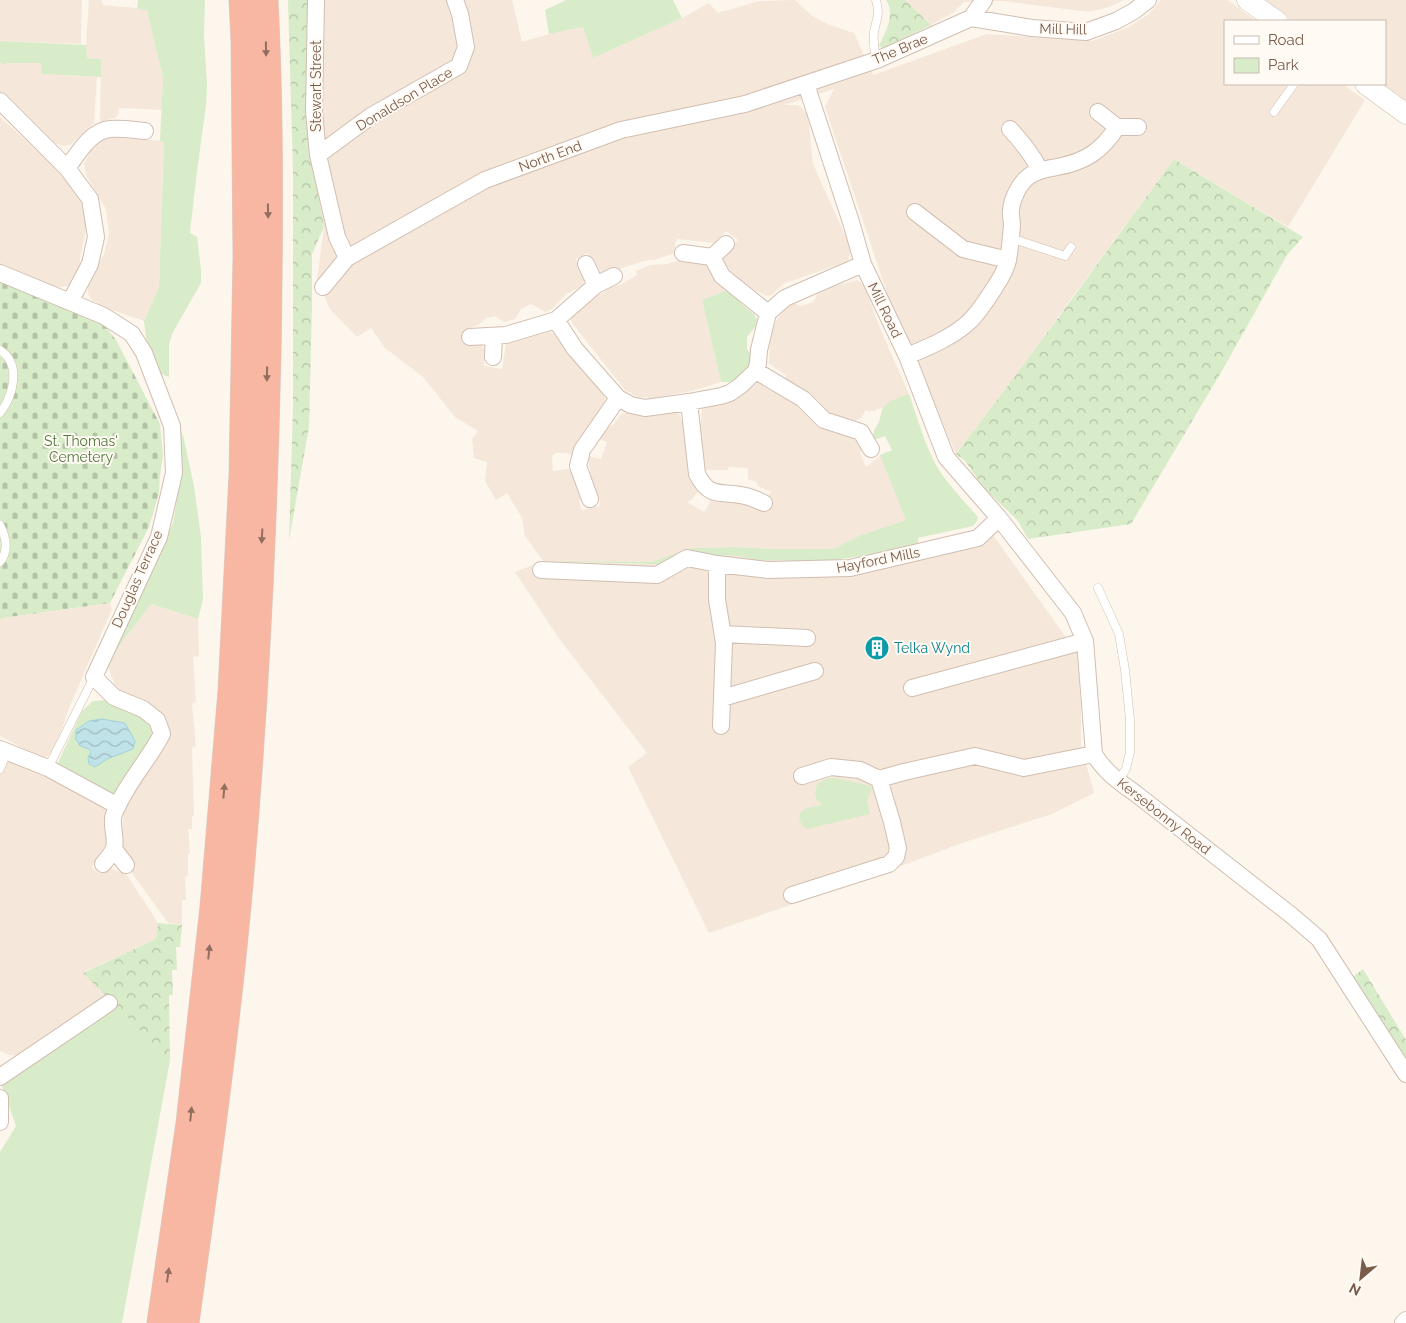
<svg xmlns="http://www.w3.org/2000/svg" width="1406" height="1323" font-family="Raleway,sans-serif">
  <defs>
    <pattern id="forest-crowns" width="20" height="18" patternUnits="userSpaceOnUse" patternTransform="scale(1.25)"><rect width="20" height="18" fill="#d8ecc9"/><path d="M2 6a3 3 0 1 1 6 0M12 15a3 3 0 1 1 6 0" fill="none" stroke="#b4c2a5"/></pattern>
    <pattern id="cemetery-stones" width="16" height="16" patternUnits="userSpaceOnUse" patternTransform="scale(1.25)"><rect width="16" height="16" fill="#d8ecc9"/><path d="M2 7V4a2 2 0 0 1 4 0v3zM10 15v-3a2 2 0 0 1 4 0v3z" fill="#b4c2a5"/></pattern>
    <pattern id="water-waves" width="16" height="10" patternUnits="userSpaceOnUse" patternTransform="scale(1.25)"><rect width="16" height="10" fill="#bfe3e8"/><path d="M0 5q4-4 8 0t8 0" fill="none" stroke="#a0bbbe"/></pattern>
  </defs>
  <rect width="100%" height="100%" fill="#fdf6ec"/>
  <path fill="#f5e8da" d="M0 0H82L81 44 0 41Z
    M89 0H101L103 5 147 9 163 78 162 110 119 108 118 115 115 118 100 122 101 59 87 58 86 45Z
    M312 0H512L522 42 549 34 583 27 593 58 682 18 709 3 718 13 759 1 795 0 811 15 829 25 854 33 873 75 987 34 1092 41 1127 28 1149 14 1161 0H1227L1257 21H1225V84H1342L1365 100 1288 227 1174 159 1068 303 1015 377 956 454 890 302 825 107 834 89 784 105H798L803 109 808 116 813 164 849 244 850 254 848 260 843 263 783 284 772 295 767 296 742 284 735 278 726 265 722 256 738 240 726 231 714 243 677 239 675 244V253L654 260H648L608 272H601L595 266 587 253 576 259 584 276V282L582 286 566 294 552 309 546 312 531 304 521 309 515 319 504 322 495 316 486 318 478 325 464 330 469 345 479 344 484 348 485 352 484 366 502 369 506 344 511 341 542 331H549L558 336 604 396 605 400 603 404 578 441 574 453 571 455 566 453H556L552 456 553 471 568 469 572 471 582 498 579 501 581 510 600 506 599 496 596 495 591 478 588 456 601 459 607 442 594 437 614 424 621 414 626 413 644 415 675 412 679 414 681 418 699 488 696 495 691 500 687 502 704 512 710 503 709 499 711 495 764 506 771 491 766 490 758 486 757 482 748 479V468L729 467 728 470H706L703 465 699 440 702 409 706 407 744 393 756 384 762 383 852 435 860 441 863 450 860 453 866 467 881 455 907 520 861 535 833 549H773L735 547 692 548 651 562H574L655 564 659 567 690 554H709L741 556 755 560H829L834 574 993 535 1077 653 1081 708V745L1094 793 1052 814 962 843 875 876 709 933 628 767 647 753 558 637 515 572 543 561 525 536 522 518 507 493 496 500 485 481 487 462 474 458 472 439 478 431 455 417 423 377 385 348 371 328 357 337 330 309 325 297 323 287 317 279 324 227 310 145Z
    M905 0H1124L1109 7 1089 12 1003 1 964 2 954 12 931 25Z
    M1261 0H1406V106L1376 84H1385V21H1291Z
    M0 62 3 65 8 63H42V74L97 77 94 123 70 145 63 146 54 143 0 94Z
    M0 117 45 158 68 181 80 198 85 209 87 225 80 258 79 273 69 286 54 288 0 263Z
    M107 137 164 141 159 287 144 321 109 309 93 301 88 294V286L92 275 104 255 109 233 106 209 86 175 84 164 92 149 97 142Z
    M679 260 682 262 693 260 707 261 727 290 702 300 721 382 692 391 653 398 638 397 625 390 572 323 571 318 584 300 589 297H595L606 291 608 286 611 287 622 284 637 275 636 271 650 265 668 264Z
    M857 280 861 282 865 288 880 328 909 394 887 403 883 408 877 409 874 412 872 410 870 412 866 410 861 418 853 422 828 414 818 400H814L785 379 786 375 769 364 770 341 773 330 776 321 787 306 792 303 801 306 813 302 818 294 832 287Z
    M110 603 112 609 69 708 54 752 44 758 30 752 0 736V620L2 618Z
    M151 604 198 619 199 656 193 657 196 702 192 704 196 746 192 747 194 816H192V829H188L190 853 188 854V876L185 877 186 900H182V925L168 923 132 873 133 870V864L121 845 124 809 165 721 159 711 127 697 115 685 108 667 120 645Z
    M0 759 11 761 62 782 105 806 107 823 106 844 92 866 94 870 99 873 104 872 108 867 127 875 158 923 156 939 84 972 108 997 48 1039 17 1056 10 1055 0 1051Z"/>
  <path fill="#d8ecc9" d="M138 0H205L204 36 207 86 206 106 197 171 190 233 197 237 201 270V283L173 332 169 344V377L159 373 146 338 144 321 159 287 164 142 160 141 163 78 147 10 137 9Z
    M566 0H673L682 18 593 58 583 27 549 34 545 10Z
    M0 41 86 45 87 58 101 59V77L42 74 41 63H8L3 65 0 62Z
    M727 290 746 308 754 314 757 320 756 326 747 337V349L753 357C750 367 741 376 733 382H721L702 300Z
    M909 394C918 419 925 447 939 470 950 487 965 502 978 517L977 521 973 526 918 538V543C895 548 872 555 848 558 832 561 814 561 797 561L795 564H788L785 560H755L741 556 690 554 659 567 655 564H648L543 561 651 562 692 548 735 547 773 549H833L861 535 906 520 880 455 892 450 885 436 874 440C872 431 875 429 879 422 880 418 881 414 882 410 886 400 900 398 909 394Z
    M179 428 183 435 194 486 201 537 203 600 198 619 151 604 120 645 108 667 106 665 173 523 179 486Z
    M105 700C117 706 145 716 151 728 158 742 122 787 113 799L56 767 82 711 93 701Z
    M833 778 846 780 871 786 872 788 867 801 870 814 807 829C800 825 795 814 805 809 809 807 816 806 821 805L820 801H817L815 793 817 784 826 779Z
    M116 1004 170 1060 122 1323H0V1152L16 1126 2 1086Z"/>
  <path fill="url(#forest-crowns)" d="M288 0H312L310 145 324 227 312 254V306L309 427 289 540 293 408V170Z
    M886 0H905L931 25 883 48 879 46C885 32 896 15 886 0Z
    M1174 159 1303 237 1287 255 1223 369 1131 524 1028 539 1018 521 984 488 965 461 956 454C1031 357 1102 257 1174 159Z
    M158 923 182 925 180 947H176L177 970H172L173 995H169L170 1060 83 973 156 939Z
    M1363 969 1406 1040V1067L1350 979Z"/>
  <path fill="url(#cemetery-stones)" d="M0 279 102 322 116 340 160 424 163 456 160 475 159 493 149 527 110 603 2 618 0 620Z"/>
  <path fill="url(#water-waves)" stroke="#a5d3da" d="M102 719 125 723 135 741 133 749 107 759 95 767 89 764 88 758 91 752 89 749 80 746 76 739V730L89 721Z"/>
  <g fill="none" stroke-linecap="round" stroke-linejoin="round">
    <defs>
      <path id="service" d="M876 0C880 15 877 17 874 32 873 42 874 50 877 60
        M1274 112 1294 84
        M1011 238 1065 256 1071 247
        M0 350C22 364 13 396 0 413
        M0 525C6 537 9 551 0 562
        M1098 588 1119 634 1125 670 1130 720V752L1126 769 1117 782
        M48 768 94 677
        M0 769 7 752"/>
      <path id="minor" d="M316 0 314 111 318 155 337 237 347 258
        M971 18 1032 28 1086 32 1116 21 1134 11 1148 0
        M806 84 851 222 863 264 907 356 946 457 999 518 1073 613 1085 641 1094 754C1104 771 1119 782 1135 793L1291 915 1319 939 1406 1074
        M0 101 67 168 90 199 96 237 90 264 70 302
        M1098 112 1117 127
        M1010 129C1022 142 1032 154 1040 170
        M318 155 371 116 459 66 466 47 460 14 455 0
        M67 168C78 154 90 131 110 129 121 128 134 130 145 131
        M915 212 963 249 1008 260
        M683 253 712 257 722 276 768 313
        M712 257 726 244
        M586 264 596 285
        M0 273 104 316 132 334 144 353 172 426 174 473 159 537 94 677 114 697 143 709 157 720 162 734C148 761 125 785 114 814 110 824 117 837 114 848 112 854 106 860 103 864
        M323 287 347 258 485 180 621 130 745 104 877 60 971 18 984 0
        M556 320 575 349 618 398 631 405 645 408 689 402 721 396 730 393 740 386 756 371 758 363 759 350 768 313 785 298 863 264
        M470 337 506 335 556 320 596 285 614 276
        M907 356C929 347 953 337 970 321 980 311 988 298 995 287 1001 278 1006 270 1008 260 1010 249 1011 237 1012 225 1012 220 1010 215 1011 210 1012 199 1019 184 1028 177 1036 170 1047 169 1057 167 1085 162 1102 151 1117 127H1138
        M493 357 494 336
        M756 371 803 399 824 420 861 432 871 449
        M689 402 697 474C710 500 721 490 745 496 751 497 757 500 764 503
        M590 499 578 466 582 450 618 398
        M717 564V599L724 643 721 726
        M541 570 657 575 687 558 717 564 768 570 850 568 978 538 999 518
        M723 634 807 638
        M912 688 1085 641
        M722 698 815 671
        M0 749 48 768 118 806
        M802 776 831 767 860 770 879 779 904 772 975 756 1024 768 1094 754
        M114 849 126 865
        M792 895 889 864 896 857 898 848 892 822 879 779
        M0 1077 109 1003
        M0 1098V1122
        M1403 1323 1406 1320"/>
      <path id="tertiary" d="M1247 0 1277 21
        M1365 84 1406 114"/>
      <path id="motorway" d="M161 1323 190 1123 214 907 232 691 243 474 247 257 245 40 243 0
        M185 1323C204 1184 224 1046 237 906 254 722 263 538 267 353 269 236 270 118 264 0"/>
    </defs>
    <use href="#service" stroke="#d1beb0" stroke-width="9"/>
    <use href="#minor" stroke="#d1beb0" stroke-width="18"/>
    <use href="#tertiary" stroke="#d1beb0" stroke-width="21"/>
    <use href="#motorway" stroke="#dad1cd" stroke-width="29"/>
    <use href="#service" stroke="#fff" stroke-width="8"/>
    <use href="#minor" stroke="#fff" stroke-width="16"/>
    <use href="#tertiary" stroke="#fff" stroke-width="20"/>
    <use href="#motorway" stroke="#f7b7a3" stroke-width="28"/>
  </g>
  <defs><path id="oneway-solid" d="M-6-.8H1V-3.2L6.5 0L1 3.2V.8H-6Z" transform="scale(1.25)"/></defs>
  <g fill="#936e5e">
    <use href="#oneway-solid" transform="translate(266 49) rotate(89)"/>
    <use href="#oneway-solid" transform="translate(268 211) rotate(89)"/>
    <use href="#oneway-solid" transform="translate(267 374) rotate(91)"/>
    <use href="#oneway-solid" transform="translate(262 536) rotate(93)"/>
    <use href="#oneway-solid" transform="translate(224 791) rotate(-85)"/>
    <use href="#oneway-solid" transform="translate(209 952) rotate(-84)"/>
    <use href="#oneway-solid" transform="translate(191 1114) rotate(-84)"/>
    <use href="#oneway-solid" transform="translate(168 1275) rotate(-82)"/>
  </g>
  <defs>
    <symbol id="building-disc" viewBox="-11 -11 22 22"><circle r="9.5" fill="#0f9aa8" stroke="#fffaf3"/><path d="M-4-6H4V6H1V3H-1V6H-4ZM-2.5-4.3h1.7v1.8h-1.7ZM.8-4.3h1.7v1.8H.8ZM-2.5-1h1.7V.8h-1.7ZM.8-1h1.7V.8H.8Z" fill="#fff"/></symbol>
  </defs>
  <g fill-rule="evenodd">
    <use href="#building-disc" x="863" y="634" width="28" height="28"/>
  </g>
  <g text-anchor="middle" stroke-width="4" stroke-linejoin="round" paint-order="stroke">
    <g font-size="14" fill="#7a5c4d" stroke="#fffaf3">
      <text transform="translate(1063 29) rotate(1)" y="5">Mill Hill</text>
      <text transform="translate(900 49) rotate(-23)" y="5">The Brae</text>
      <text transform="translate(316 86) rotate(-90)" y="5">Stewart Street</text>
      <text transform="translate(404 99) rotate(-31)" y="5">Donaldson Place</text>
      <text transform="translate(550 156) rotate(-20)" y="5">North End</text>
      <text transform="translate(885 310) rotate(64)" y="5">Mill Road</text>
      <text transform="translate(878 560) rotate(-11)" y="5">Hayford Mills</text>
      <text transform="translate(137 579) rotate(-66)" y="5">Douglas Terrace</text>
      <text transform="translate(1164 816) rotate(38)" y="5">Kersebonny Road</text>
    </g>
    <g font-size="14" fill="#537a41" stroke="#fffaf3">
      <text x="81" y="446">St. Thomas'<tspan x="81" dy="16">Cemetery</tspan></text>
    </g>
    <g font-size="14" fill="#0d838f" stroke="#fffaf3" text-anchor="start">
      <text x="894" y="653">Telka Wynd</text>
    </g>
  </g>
  <rect x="1224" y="20" width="162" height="65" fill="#fffaf3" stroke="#cabbb1"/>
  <rect x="1234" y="36" width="25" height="8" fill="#ffffff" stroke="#cabbb1"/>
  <text x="1268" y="45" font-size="15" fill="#7a5c4d">Road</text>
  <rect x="1234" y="58" width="25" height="15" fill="#d8ecc9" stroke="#cabbb1"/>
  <text x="1268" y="70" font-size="15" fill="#7a5c4d">Park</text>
  <g transform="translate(1361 1278) rotate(208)" stroke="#fffaf3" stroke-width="4" paint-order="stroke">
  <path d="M0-4L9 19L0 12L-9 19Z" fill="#7a5c4d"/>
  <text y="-8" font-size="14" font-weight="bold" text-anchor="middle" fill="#7a5c4d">N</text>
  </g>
</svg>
